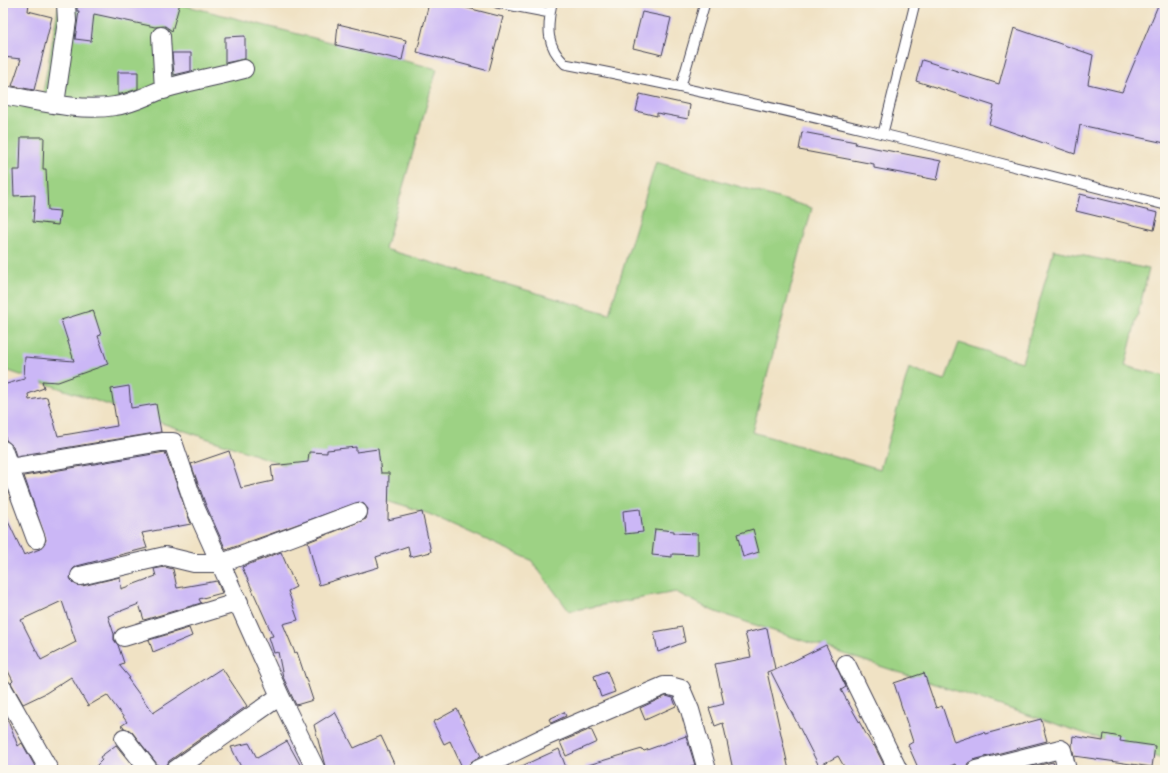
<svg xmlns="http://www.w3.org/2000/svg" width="1168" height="773" font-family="Delius,sans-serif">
  <rect width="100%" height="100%" fill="#fbf7ec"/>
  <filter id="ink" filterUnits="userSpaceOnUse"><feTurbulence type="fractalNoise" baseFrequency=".025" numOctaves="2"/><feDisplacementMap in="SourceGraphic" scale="8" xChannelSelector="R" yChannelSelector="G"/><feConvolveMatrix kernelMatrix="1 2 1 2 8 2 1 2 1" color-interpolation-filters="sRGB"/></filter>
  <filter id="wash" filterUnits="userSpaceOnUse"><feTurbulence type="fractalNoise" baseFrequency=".012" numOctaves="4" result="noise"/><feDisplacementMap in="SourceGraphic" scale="16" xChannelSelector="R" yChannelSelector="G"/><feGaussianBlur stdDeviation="0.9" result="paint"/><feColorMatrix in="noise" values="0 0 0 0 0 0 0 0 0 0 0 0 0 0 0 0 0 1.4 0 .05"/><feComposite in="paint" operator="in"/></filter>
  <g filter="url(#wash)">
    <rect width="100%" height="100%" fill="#f0e2c4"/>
    <path fill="#9dd284" stroke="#607a60" d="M59 3H175L437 69 385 249 609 314 656 162 812 208 752 432 880 469 909 368 945 380 959 343 1022 362 1054 250 1149 269 1125 366 1165 376V760L713 611 676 592 569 611 531 560 429 514 3 369V100L41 104Z"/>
    <g id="blocks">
      <path fill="#cbb7f6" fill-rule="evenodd" d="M3 3H29L28 11 52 17 34 90 12 86 21 59 3 57Z
        M77 3H180L172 31 165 26 155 27 94 14 91 41 75 39 79 11H77Z
        M429 3H448L503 17 489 71 417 52Z
        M1159 3H1165V143L1080 125 1075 154 989 124 994 106 916 81 922 60 999 84 1014 28 1093 55 1088 84 1122 92Z
        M642 12 671 18 662 55 633 48Z
        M338 24 406 40 402 60 336 45Z
        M245 36V59L225 63V37Z
        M172 53H191V71L174 75Z
        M118 72H138V89L118 95Z
        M640 94 690 105 688 119 657 113V116L636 111Z
        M802 132 856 142 855 144 941 161 937 180 874 168V164L799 150Z
        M21 137H44L43 169H46L48 210 60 211 58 225 33 222 35 195 14 196 13 170H20Z
        M1080 194 1158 213 1154 230 1076 211Z
        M93 310 101 335 98 336 108 364 58 382 42 381 44 388 28 394 29 400 47 397 58 436 117 426 111 389 129 386 131 408 156 404 161 432 16 456 13 446 6 440 3 431V385L24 379 25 357 74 361 61 320Z
        M356 447V452L378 449 381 473H389L388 520 422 512 431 552 410 557 408 546 376 557 379 567 319 585 308 542 366 519 368 509 364 504 359 502 226 550 205 503 191 464 229 451 241 488 273 481 271 466 308 462 309 452 327 453V450Z
        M165 452 191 524 142 533 147 548 77 566 73 569 70 578 73 583 82 586 120 577 121 589 156 576 154 569 165 567 173 569 177 588 217 581 222 593 199 599 201 603 144 620 139 604 108 616 114 634V640L118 645 124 663 119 665 130 678 128 679 153 713 222 668 247 706 169 761 165 770H159L157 764 132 732 121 726 127 722 107 695 88 706 71 677 46 693 23 704 11 683 13 681 3 661V511L24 555 40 549 46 540 24 476ZM62 601 76 642 41 660 21 620Z
        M640 509 643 532 625 534 623 511Z
        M655 529 674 531V533L698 534V555L672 554V557L652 555Z
        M753 529 759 552 743 557 737 534Z
        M281 552 296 587 288 591 298 620 283 624 295 653 297 652 313 700 296 705 283 677 278 652 274 653 269 637 273 636 242 567Z
        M682 627 685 642 658 652 654 632Z
        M189 628 192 636 153 652 149 640Z
        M767 628 775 669 767 672 789 770H733L723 723 715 726 709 708 724 704 715 664 751 657 745 633Z
        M826 645 846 687 841 690 873 746 874 745 885 767 880 770H846L838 756 819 766 771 672Z
        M607 671 615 692 601 697 594 676Z
        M924 673 936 708 942 706 954 742 984 732 985 734 1041 719 1047 741 973 760 968 763 966 768 961 770H957L955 764 942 770H919L908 745 913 742 894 683Z
        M666 696 673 698 676 706 645 720 640 708Z
        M457 709 481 756 472 761 467 767 463 769 450 741 444 744 433 722Z
        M4 711 18 746 22 743 37 770H3Z
        M335 712 354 748 381 736 397 770H326L314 725Z
        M564 712 566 716 551 723 549 719Z
        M591 729 597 742 566 756 560 742Z
        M1104 734 1121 737 1120 741 1155 746 1152 767 1074 756 1072 746 1073 736 1103 741Z
        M686 736 695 765 677 770H586L585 766 642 749 644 751Z
        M287 741 303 770H235L241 767 231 747 249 743 257 758Z
        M116 745 136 770H92L102 760 100 757Z
        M559 749 567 770H513Z
        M1053 762 1055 770H1027V768Z"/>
    </g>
  </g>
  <g filter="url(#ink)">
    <use href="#blocks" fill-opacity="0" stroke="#413f50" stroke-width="1"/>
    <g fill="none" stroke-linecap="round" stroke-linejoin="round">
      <defs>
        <path id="service" d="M497 3 550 13
          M552 3C547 28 546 46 565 64 767 103 966 154 1165 205
          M681 86 705 3
          M883 133 915 3"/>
        <path id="minor" d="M161 36 164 90
          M3 95C39 101 79 112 115 106 133 104 147 95 164 89 190 81 218 76 244 69
          M55 104 67 21 66 3
          M3 450 36 539
          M9 468 161 442H173L195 507 280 696 316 770
          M80 576 165 556 194 563H222L358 512
          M124 637 239 602
          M846 664 898 770
          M3 689 49 770
          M124 738 149 770
          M175 770 280 696
          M477 770 547 736 664 686H670L681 689 690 710 707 770
          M976 770 1060 749 1062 750 1067 770"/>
      </defs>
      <use href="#service" stroke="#413f50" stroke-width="11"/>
      <use href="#minor" stroke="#413f50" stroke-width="20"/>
      <use href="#service" stroke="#fff" stroke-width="9"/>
      <use href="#minor" stroke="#fff" stroke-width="18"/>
    </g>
  </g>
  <rect width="1168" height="773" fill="none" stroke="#fbf7ec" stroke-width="16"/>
</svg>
